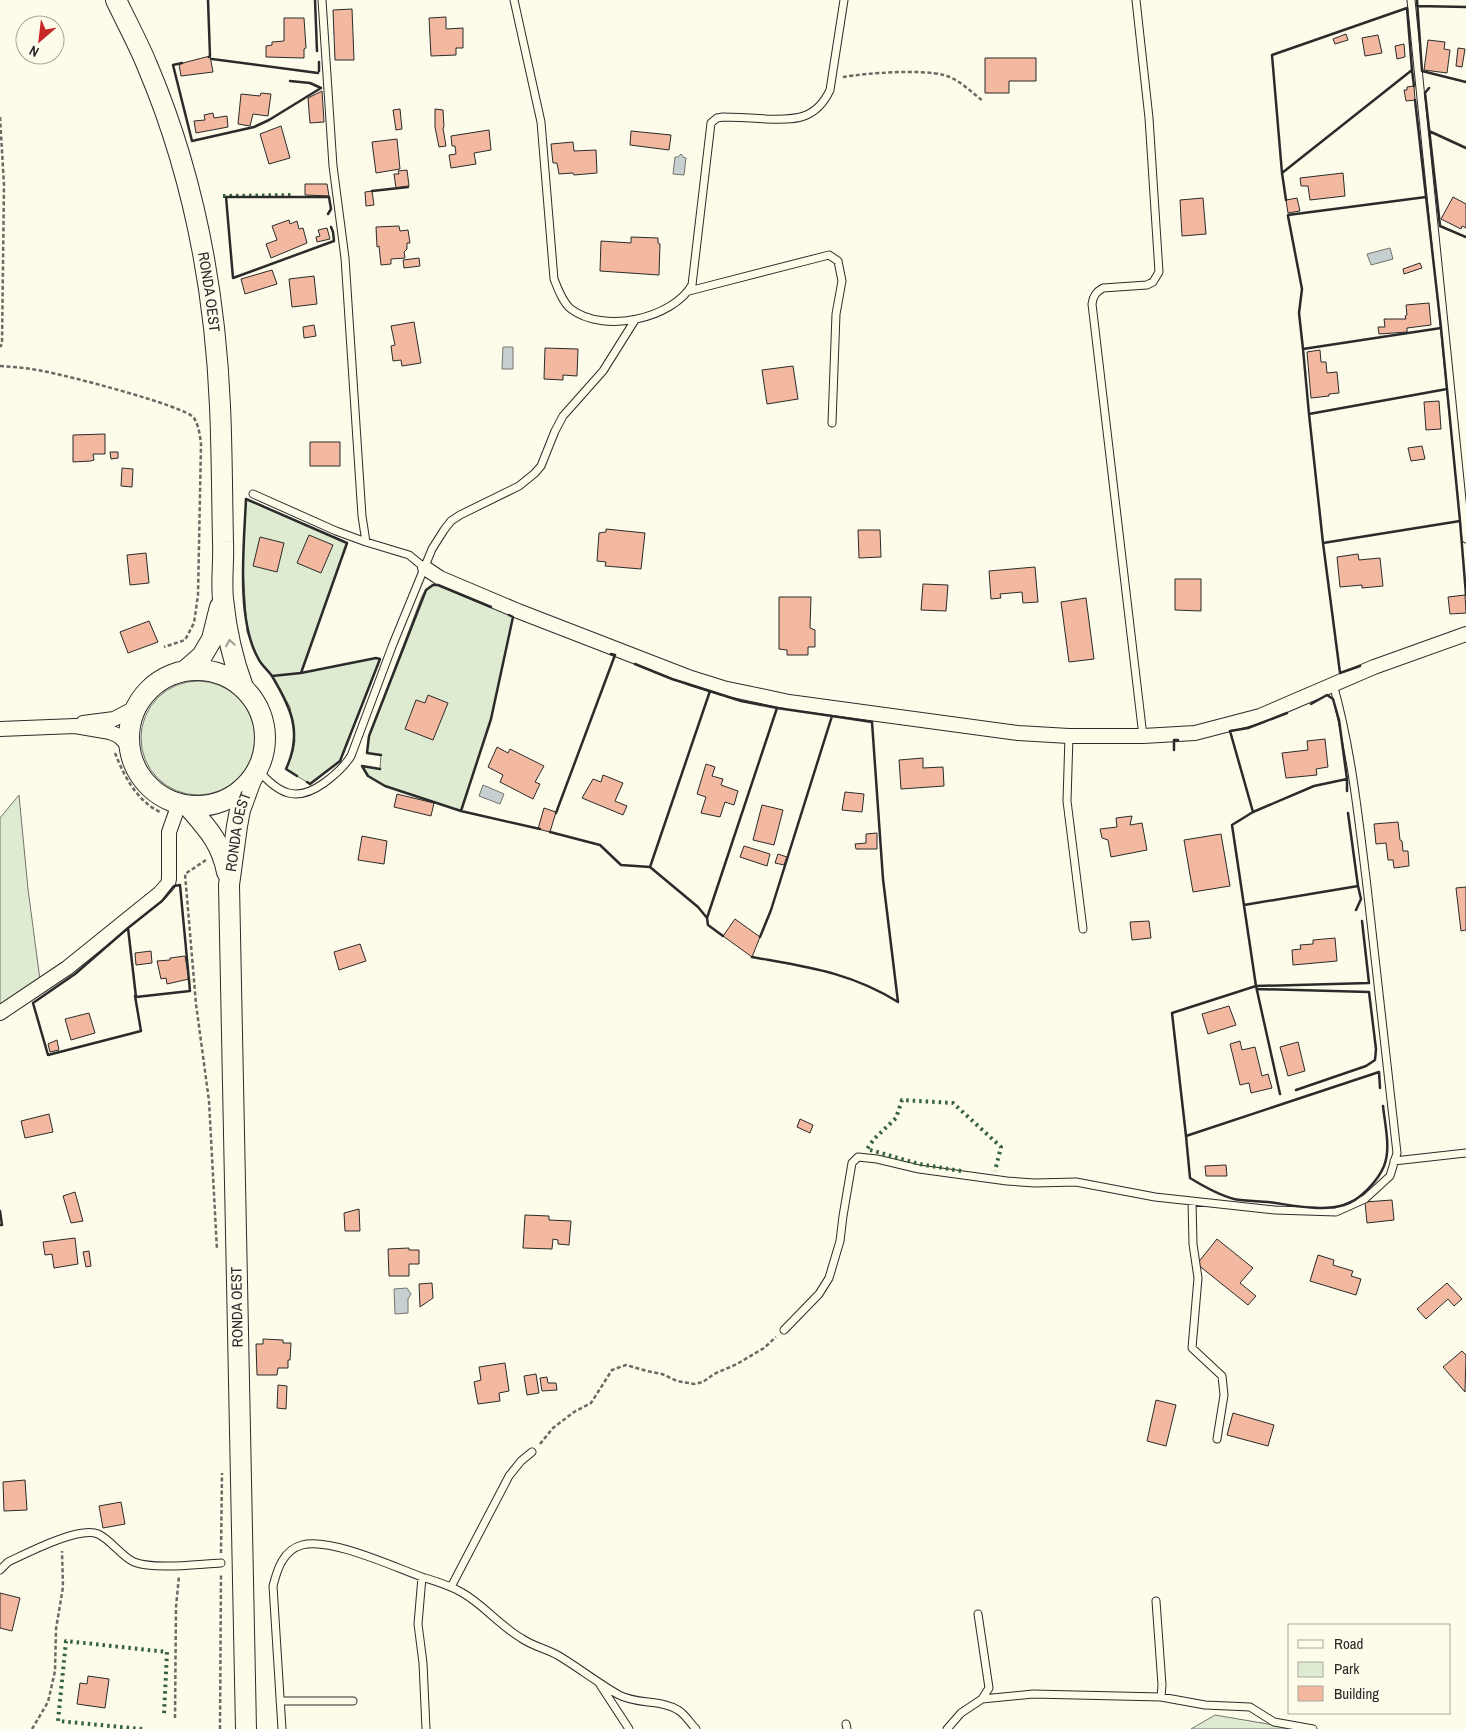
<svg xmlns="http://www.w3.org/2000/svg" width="1466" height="1729" font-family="'Archivo Narrow',sans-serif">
  <rect width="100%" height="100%" fill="#fdfbea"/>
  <path fill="#deebd1" stroke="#74746e" d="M246 499 347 543 301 673 376 658 380 659 340 761 310 784 286 769 293 752 295 741 290 707 272 676 258 659 247 632 243 566Z
    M433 585H438L513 617 491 719 461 811 385 786 368 776 362 766 380 769 381 755 367 753 369 736 422 596 426 590Z
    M141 738a57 57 0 1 1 114 0a57 57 0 1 1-114 0Z
    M19 795 28 889 40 980 0 1006V818Z
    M1215 1715 1297 1729H1191Z"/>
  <path fill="#c7d0d0" stroke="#74746e" d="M681 154 683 157 686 158 684 175 673 174 675 157H678Z
    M1390 248 1393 259 1371 265 1367 254Z
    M503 347H513V369H502Z
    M483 785 504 794 500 804 479 796Z
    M407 1288 411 1294 408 1299V1313L395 1314 394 1289Z"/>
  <path fill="#f2b8a0" stroke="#2b2b2b" d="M352 9 354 60H335L333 10Z
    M446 17V29L463 28V48H456V55L431 56 429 18Z
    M284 18H304L306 48 304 49V58L266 57V46L272 45V42L284 41Z
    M1346 34 1348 40 1335 44 1333 39Z
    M1378 35 1382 53 1365 56 1362 38Z
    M1428 40 1445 42 1444 49 1450 50 1447 73 1424 70Z
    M1404 44 1405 57 1397 59 1395 46Z
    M1458 48 1465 49 1462 67 1456 66Z
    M210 56 213 72 181 76 179 64Z
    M985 58H1036V81H1009V93H985Z
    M1414 86 1415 100 1406 101 1404 90H1407V87Z
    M322 91 324 122 310 123 308 98Z
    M261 93 271 94 268 116 253 114 250 126 238 124 241 94 260 96Z
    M400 109 402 129 396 130 393 110Z
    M435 109 443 110 444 127 443 128 446 146 439 147 435 127Z
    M213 113 214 118 227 116 228 127 196 133 194 121 205 120 204 115Z
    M281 126 290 158 269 164 260 134Z
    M489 130 491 150 474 153 476 164 451 168 449 155 456 154 455 146H452L451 136Z
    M631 131 671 135 669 150 630 145Z
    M397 139 400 169 376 173 372 142Z
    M573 142 574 151 596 150 597 173 574 175 573 173 559 174 557 163H553L551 144Z
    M407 170 409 186 396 188 394 174H399L398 171Z
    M1343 173 1345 196 1310 200 1308 186H1301L1300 178Z
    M305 184H327L329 196 305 195Z
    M372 191 374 205 366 206 365 192Z
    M1453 197 1466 204V228L1462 226 1461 229 1441 219Z
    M1203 198 1206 234 1182 236 1180 200Z
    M1297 198 1300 211 1288 213 1286 200Z
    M289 220 290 224 297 221 299 229 303 228 307 243 271 258 266 244 277 240 272 226Z
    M399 226 400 231 408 230 410 243H407V249L404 252 405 258 391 259V264L381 265 379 246 377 247 376 227Z
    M327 228 330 239 317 242 316 237 320 236 318 230Z
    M631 237 658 238V243L660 244 659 275 600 271 601 241 631 243Z
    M419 258 420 266 404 268 403 260Z
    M1420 263 1422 268 1404 274 1403 269Z
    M272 270 277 284 245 294 241 279Z
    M314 276 317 304 292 307 289 279Z
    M1429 303 1431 325 1407 328V332L1379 334 1378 327H1385L1384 319H1406L1405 316 1407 315 1406 305Z
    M414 322 421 363 402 366 401 360 393 361 391 346 395 345 391 326Z
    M314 325 316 336 304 338 303 327Z
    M545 348 578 349 577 376 563 375V380L544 379Z
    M1320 350 1321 362H1326L1327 373 1337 372 1339 393 1329 394V396L1311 398 1307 352Z
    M793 366 798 399 767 404 762 370Z
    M1439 401 1441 429 1426 430 1424 402Z
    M105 434V454H93L94 460 91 461 73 462V435Z
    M310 442H340V466H310Z
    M1422 446 1425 459 1411 461 1408 448Z
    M110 452H118V458L111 459Z
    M122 468 133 469 132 487 121 486Z
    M606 529 645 533 641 569 605 566 606 562 597 561 599 533 606 532Z
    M858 530H880L881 557 859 558Z
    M309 535 333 545 321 573 297 563Z
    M260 537 284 543 277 572 253 566Z
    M146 553 149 583 130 585 127 555Z
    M1358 554 1359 560 1380 558 1383 586 1362 588V585L1340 587 1337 557Z
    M1035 567 1038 602 1023 603 1022 592 1000 594 1001 598 991 599 989 571Z
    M1175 579H1201V611L1175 610Z
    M923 584 948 585 946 611 921 610Z
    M1465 595 1466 613 1450 614 1448 597Z
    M779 597H811L810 628 815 630V647H808V655H787V650L779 649Z
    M1086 598 1094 659 1069 662 1061 602Z
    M149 621 158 642 128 653 120 632Z
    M428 695 448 703 433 740 405 729 416 700 425 703Z
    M1325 739 1328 767 1316 769 1317 775 1286 778 1282 753 1308 750 1307 741Z
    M497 747 508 753 510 749 544 766 535 782 540 784 533 799 500 782 503 775 488 767Z
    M923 758V768L943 767 944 786 901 789 899 760Z
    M706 764 715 767 712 776 723 779 721 785 738 791 734 805 725 802 720 817 701 813 706 797 697 794Z
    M603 775 623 783 615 801 627 806 623 815 582 798 593 779 601 782Z
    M845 792 864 794 862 812 842 810Z
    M397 794 434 803 431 816 394 807Z
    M762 805 783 810 774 845 753 840Z
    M544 808 556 812 550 832 538 829Z
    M1132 816 1130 825 1142 823 1147 850 1111 857 1108 840 1102 838 1100 829 1117 827 1116 818Z
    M1398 822 1400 840 1402 841 1403 851H1408L1409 866 1394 868 1393 860H1388L1386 843 1376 844 1374 824Z
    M877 833V849H856L855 844 866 843V834Z
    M1221 834 1230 886 1193 892 1184 840Z
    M362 836 387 841 384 864 358 860Z
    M744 846 770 854 767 866 740 857Z
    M778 854 787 857 784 865 775 863Z
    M1466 887V930L1461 931 1456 888Z
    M735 919 760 937 752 957 723 936Z
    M1149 921 1151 938 1132 940 1130 922Z
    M1335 938 1337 961 1293 965 1292 950 1301 949 1300 945 1313 944V940Z
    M360 944 366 961 339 970 334 952Z
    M151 951 152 963 136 965 135 953Z
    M185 956 189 979 167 984 166 978 161 979 157 961 170 960V958Z
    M1229 1006 1236 1025 1208 1034 1202 1014Z
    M89 1013 95 1033 71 1040 65 1019Z
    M57 1040 59 1050 50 1052 48 1044Z
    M1240 1041 1242 1050 1255 1047 1262 1076 1268 1074 1272 1088 1251 1093 1249 1083 1240 1085 1230 1044Z
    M1298 1042 1305 1071 1288 1076 1280 1047Z
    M49 1114 53 1132 25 1138 21 1121Z
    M800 1119 813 1125 810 1133 797 1127Z
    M1226 1165 1227 1176H1206L1205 1166Z
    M75 1192 83 1221 71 1223 63 1196Z
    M1392 1200 1394 1220 1367 1223 1365 1202Z
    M359 1209 360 1231H345L344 1213Z
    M525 1215 549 1216V1220L571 1221 569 1245 558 1244V1240L553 1239 552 1249 523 1248Z
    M75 1238 78 1264 54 1268 52 1254 45 1255 43 1242Z
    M1217 1239 1253 1268 1240 1283 1256 1296 1248 1305 1197 1264Z
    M409 1248V1250H419V1264H409V1276H389L388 1249Z
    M89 1251 91 1266 86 1267 83 1252Z
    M1318 1255 1334 1260 1333 1265 1353 1271 1351 1276 1361 1279 1356 1295 1310 1281Z
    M432 1283 433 1298 420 1307 419 1284Z
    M1447 1283 1462 1299 1454 1306 1448 1299 1426 1319 1417 1309Z
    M263 1339 283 1340V1343H291L290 1360H288V1368H278L277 1375H257L256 1344H263Z
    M1462 1351 1466 1355 1465 1392 1443 1367Z
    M505 1363 509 1391 499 1393 500 1401 478 1404 474 1382 481 1380 479 1367Z
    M536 1374 539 1393 527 1395 524 1376Z
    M547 1377 548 1383H556L557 1390 542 1391 540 1378Z
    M278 1385 287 1386 286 1409 277 1408Z
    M1156 1400 1176 1405 1166 1446 1147 1441Z
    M1233 1413 1274 1425 1268 1446 1227 1435Z
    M25 1480 27 1510 4 1511 3 1482Z
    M121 1502 125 1524 103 1528 99 1506Z
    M0 1593 20 1598 12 1631 0 1628Z
    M88 1676 109 1679 105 1708 77 1704 80 1683 87 1684Z"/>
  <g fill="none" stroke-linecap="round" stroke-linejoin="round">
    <defs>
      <path id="service" d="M322 0 333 166 345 258 362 516 366 542 409 555 425 568
        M514 0 541 122 554 279C558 289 563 303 571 309 604 334 672 319 692 285L711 123 717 118 723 117C737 117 751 118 766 119 795 120 816 120 830 90L844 0
        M1136 0 1149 118 1159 272 1153 282 1147 285 1103 288C1096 292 1093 296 1092 304L1143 736
        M1411 0 1466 539
        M689 291 829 255 838 261 842 281 836 314 832 423
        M253 494 336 531 366 542
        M1069 736 1067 801 1083 929
        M258 770C279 794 296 803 324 783 335 775 344 767 351 756L393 644 432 549 444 530 451 521 460 515 519 486 535 473 541 466 555 431 563 416 603 371 635 320
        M1394 1161 1466 1153
        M1192 1201 1193 1244 1198 1278 1192 1348 1222 1376 1224 1395 1217 1439
        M784 1330 819 1294 829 1278 840 1241 843 1216 852 1163 858 1157 877 1159 919 1169 1007 1181 1035 1183 1076 1182 1155 1197 1275 1210 1336 1212 1365 1199 1390 1176 1397 1153C1387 1062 1377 970 1366 878 1358 814 1351 747 1333 684
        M0 1570 8 1562C27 1553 79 1526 98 1534 110 1539 122 1557 134 1562 155 1570 198 1564 221 1563
        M422 1577 418 1624 423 1663 426 1729
        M451 1587 509 1476 521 1461 532 1452
        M1156 1601 1162 1685 1161 1697
        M978 1614 989 1688 982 1699
        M599 1683 629 1729
        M280 1701H353
        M846 1724 847 1729
        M282 1729 273 1586C277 1570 283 1550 302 1545 330 1537 394 1567 422 1577 435 1581 449 1585 461 1592 483 1604 499 1625 521 1638 532 1646 547 1649 559 1656 579 1668 598 1683 619 1695 638 1705 660 1699 678 1710 685 1714 690 1723 696 1729
        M947 1729 961 1713 982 1699 1033 1694 1161 1697 1205 1705 1250 1707 1274 1722 1313 1729"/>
      <path id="minor" d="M425 568 440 578 518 611 691 678 723 688 789 702 1018 733 1069 736H1143L1195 733 1260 716 1374 667 1466 634
        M83 723 114 719 135 708
        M0 729 75 726 110 732 119 736 129 746
        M0 1013 67 968 160 893 168 884 169 879V832L179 804"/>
      <g id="secondary">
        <path id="s1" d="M116 0C126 21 138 43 147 65 193 173 215 289 220 406 222 451 222 497 223 542 224 561 221 580 223 599 226 629 232 658 243 687"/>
        <circle cx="197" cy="738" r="68"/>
        <path d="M186 670 202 656 212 639 220 607"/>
        <path d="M188 806C207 828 221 842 227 872"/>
        <path id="s2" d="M246 1729 229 885 237 826 240 810 251 780"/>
      </g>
    </defs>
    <use href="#service" stroke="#2b2b2b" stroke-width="9"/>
    <use href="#minor" stroke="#2b2b2b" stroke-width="16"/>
    <use href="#secondary" stroke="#2b2b2b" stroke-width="22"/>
    <path stroke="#6a6964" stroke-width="2.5" stroke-dasharray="4 2.5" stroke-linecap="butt" d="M843 77C867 73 921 69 944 75 959 79 971 92 983 101
      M0 117 4 185 2 344 0 347
      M0 366C14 367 28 368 42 371 62 374 186 406 194 418 199 426 200 436 201 444L198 595 194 623 185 640 164 647
      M115 753C124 776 137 801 160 812
      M206 860 185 874 196 1004 209 1101 217 1250
      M540 1444 553 1428 574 1412 591 1403 612 1370 626 1365 647 1371 662 1374 677 1381 694 1384 703 1382 714 1374 737 1364 764 1348 776 1337
      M221 1553 222 1473
      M175 1718 176 1607 179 1576
      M32 1729 48 1702 55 1671 56 1629 63 1587 62 1551
      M220 1729 221 1573"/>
    <use href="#service" stroke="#fdfbea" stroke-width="7"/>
    <use href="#minor" stroke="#fdfbea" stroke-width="14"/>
    <use href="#secondary" stroke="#fdfbea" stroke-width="20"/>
    <path stroke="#34623c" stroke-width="4" stroke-dasharray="2.5 4" stroke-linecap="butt" d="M223 196 294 195
      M961 1171 919 1164 867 1149 874 1139 896 1118 902 1100 953 1103 1001 1147 995 1171
      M142 1729 58 1721 66 1641 167 1652 164 1714"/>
    <path stroke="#2b2b2b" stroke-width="2.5" d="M208 0 210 56 209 57
      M315 0 317 51
      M1417 0 1422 71 1466 82
      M1417 6 1466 7
      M212 59 318 73
      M319 62V71
      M182 63 173 65 192 141 254 127 269 120 321 88 310 83 290 81
      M1429 88 1425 93 1440 226 1466 237
      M1429 131 1466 148
      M1282 173 1272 55 1407 8 1412 70
      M372 191 408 187
      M1286 200 1282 173 1412 70 1414 86
      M328 214 331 209 329 197H226L233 278 334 241 333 232 331 227
      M1288 215 1426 197
      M1288 216 1302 289 1299 313 1303 349 1441 328 1415 100
      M1303 349 1309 414 1447 389 1441 328
      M1309 414 1323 543 1460 521 1447 389
      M246 499 347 543 301 673 272 676C268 670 261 665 258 658 236 619 244 544 246 499Z
      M1460 521 1466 595
      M1323 543 1340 673 1360 666
      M301 673 376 658 380 659 340 761 310 784 307 782
      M272 676C291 708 303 732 286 769L297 776
      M1287 713 1248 728 1230 731 1253 812 1314 786 1347 779 1339 720 1333 699 1327 695 1311 704
      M1174 750V740H1178
      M381 755 367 753 369 736 426 590 433 585H438L491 607
      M380 769 362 766 368 776 385 786 461 811 491 719 513 617 509 615
      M1347 779V791
      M461 811 540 829
      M1253 812 1232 825 1256 986 1369 983 1362 921
      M556 813 615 655 611 654
      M550 832 600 845 621 865 650 867 710 691 672 679 635 664
      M650 867 698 907 707 918 777 708 741 701 710 691
      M180 885 190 991 136 997 128 928 162 901 174 886Z
      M1244 905 1358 886 1348 813
      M1356 910 1361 899 1358 886
      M707 918 708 925 723 936
      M128 928 75 974 33 1003 48 1055 141 1031 135 996
      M760 937 771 910 832 716 777 708
      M752 957C807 967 850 972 898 1002L883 879 872 722 832 716
      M1257 989 1369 992 1376 1049 1375 1060 1366 1066 1296 1090
      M1280 1094 1256 986 1172 1013 1186 1136 1379 1072 1380 1088
      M1186 1136 1190 1178C1203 1186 1219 1195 1234 1199 1245 1201 1257 1201 1268 1202 1292 1205 1321 1212 1344 1205 1359 1201 1378 1181 1384 1166 1391 1149 1385 1125 1383 1106
      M0 1211 2 1225H0"/>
  </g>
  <defs><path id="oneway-chevron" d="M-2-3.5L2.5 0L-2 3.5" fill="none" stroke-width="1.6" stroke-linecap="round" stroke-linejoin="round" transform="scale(1.25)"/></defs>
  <use stroke="#9e9d94" href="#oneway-chevron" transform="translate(230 643) rotate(-99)"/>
  <g text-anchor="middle" stroke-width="4" stroke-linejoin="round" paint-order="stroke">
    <g font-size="15" fill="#2b2b2b" stroke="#fdfbea">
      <text dy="5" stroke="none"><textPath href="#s1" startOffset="308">RONDA OEST</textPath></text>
      <text dy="5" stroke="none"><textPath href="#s2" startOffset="898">RONDA OEST</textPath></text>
      <text transform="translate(237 1307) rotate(-91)" y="5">RONDA OEST</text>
    </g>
  </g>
  <rect x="1288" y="1624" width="162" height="90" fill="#fdfbea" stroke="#a9a89e"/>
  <rect x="1298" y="1640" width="25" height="8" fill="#fdfbea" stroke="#a9a89e"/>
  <text x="1334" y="1649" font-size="15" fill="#2b2b2b">Road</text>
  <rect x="1298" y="1662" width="25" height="15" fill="#deebd1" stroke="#a9a89e"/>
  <text x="1334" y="1674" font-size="15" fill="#2b2b2b">Park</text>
  <rect x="1298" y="1686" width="25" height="15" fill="#f2b8a0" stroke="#a9a89e"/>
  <text x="1334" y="1699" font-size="15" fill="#2b2b2b">Building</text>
  <g transform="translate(40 40) rotate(208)"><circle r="24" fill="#fdfbea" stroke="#a9a89e"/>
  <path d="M0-4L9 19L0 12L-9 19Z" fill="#c62828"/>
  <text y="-8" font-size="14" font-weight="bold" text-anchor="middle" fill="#2b2b2b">N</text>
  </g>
</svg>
